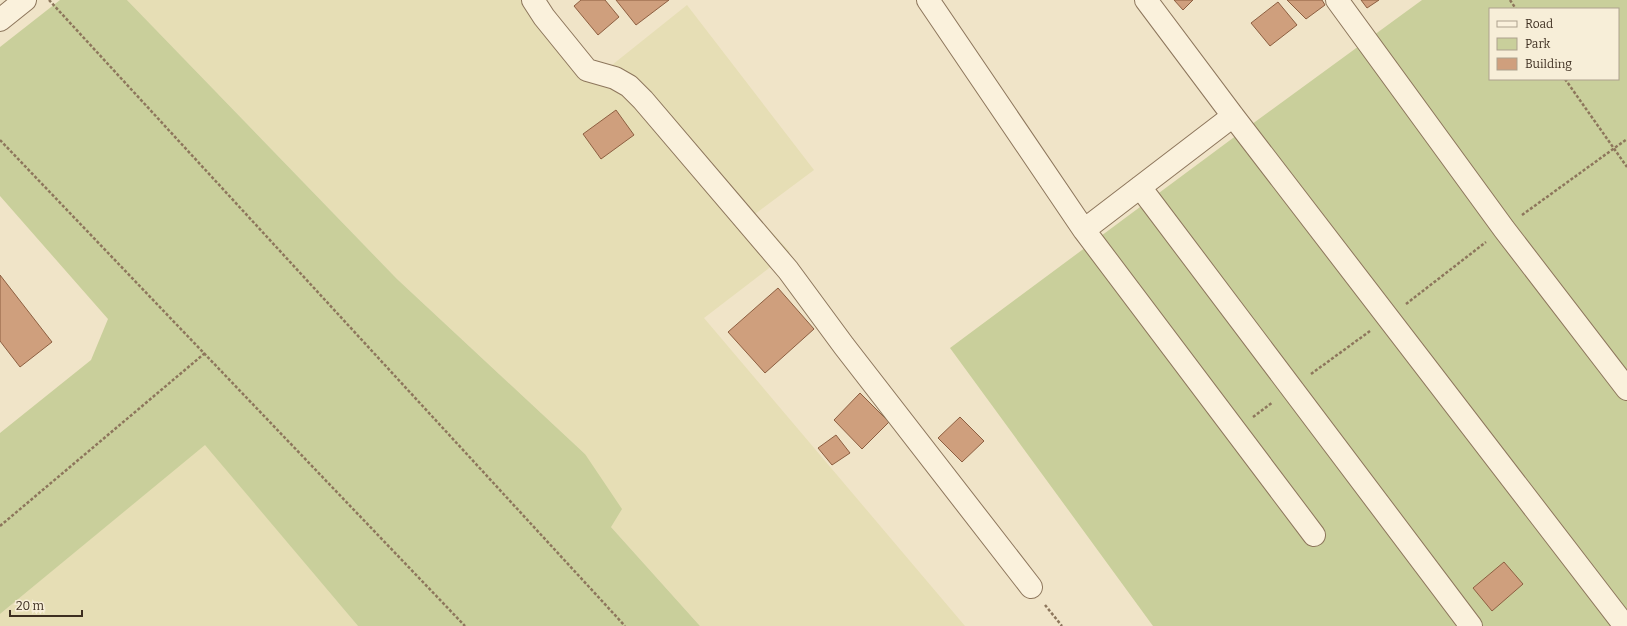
<svg xmlns="http://www.w3.org/2000/svg" width="1627" height="626" font-family="Bitter,serif">
  <rect width="100%" height="100%" fill="#f0e4c8"/>
  <path fill="#e6deb5" d="M127 0H522L592 81 687 5 814 170 755 214 790 252 704 318 965 626H700L611 527 585 454 397 279Z
    M205 444 358 626H0V614Z"/>
  <path fill="#c9cf9b" fill-rule="evenodd" d="M60 0H127L397 279 585 454 622 509 611 527 700 626H358L205 445 0 614V433L91 360 108 319 0 196V47Z
    M1422 0H1627V626H1153L950 348 1233 138ZM1490 9H1618V79H1490Z"/>
  <path fill="#cf9f7d" stroke="#8d5f41" d="M581 0H605L619 17 598 35 574 6Z
    M616 0H669L636 25Z
    M1174 0H1193L1183 10Z
    M1287 0H1322L1325 5 1306 19Z
    M1361 0H1379L1367 8Z
    M1278 2 1297 25 1270 46 1251 23Z
    M616 110 634 135 601 159 583 134Z
    M0 275 52 342 20 367 0 341Z
    M778 288 814 329 765 373 728 332Z
    M860 393 889 422 862 449 834 420Z
    M960 417 984 441 962 462 938 438Z
    M836 435 850 453 832 465 818 448Z
    M1504 562 1523 584 1492 611 1473 588Z"/>
  <g fill="none" stroke-linecap="round" stroke-linejoin="round">
    <defs>
      <path id="minor" d="M533 0 544 17 587 70 615 78 629 86 643 100 788 270 844 346 1031 587
        M928 0 1084 230 1314 535
        M1146 0 1233 116 1625 626
        M1337 0 1504 229 1627 389
        M1140 187 1471 626
        M1084 230 1233 116"/>
      <path id="tertiary" d="M0 20 25 0"/>
    </defs>
    <use href="#minor" stroke="#8d765c" stroke-width="24"/>
    <use href="#tertiary" stroke="#8d765c" stroke-width="24"/>
    <path stroke="#8d765c" stroke-width="2.5" stroke-dasharray="3 2" stroke-linecap="butt" d="M49 0 625 626
      M1510 0 1516 9
      M1565 79 1627 167
      M0 140 465 626
      M1522 215 1627 139
      M1406 304 1486 242
      M1311 374 1370 331
      M1253 417 1273 402
      M0 526 205 353
      M1045 605 1062 626"/>
    <use href="#minor" stroke="#faf1dc" stroke-width="22"/>
    <use href="#tertiary" stroke="#faf1dc" stroke-width="22"/>
  </g>
  <rect x="1489" y="8" width="130" height="72" fill="#f7eed8" stroke="#ada18e"/>
  <rect x="1497" y="21" width="20" height="6" fill="#faf1dc" stroke="#ada18e"/>
  <text x="1525" y="28" font-size="12" fill="#3d2e20">Road</text>
  <rect x="1497" y="38" width="20" height="12" fill="#c9cf9b" stroke="#ada18e"/>
  <text x="1525" y="48" font-size="12" fill="#3d2e20">Park</text>
  <rect x="1497" y="58" width="20" height="12" fill="#cf9f7d" stroke="#ada18e"/>
  <text x="1525" y="68" font-size="12" fill="#3d2e20">Building</text>
  <path d="M10 610v6h72v-6" fill="none" stroke="#3d2e20" stroke-width="2"/>
  <text x="16" y="610" font-size="12" fill="#3d2e20" stroke="#f7eed8" stroke-width="3" paint-order="stroke">20 m</text>
</svg>
